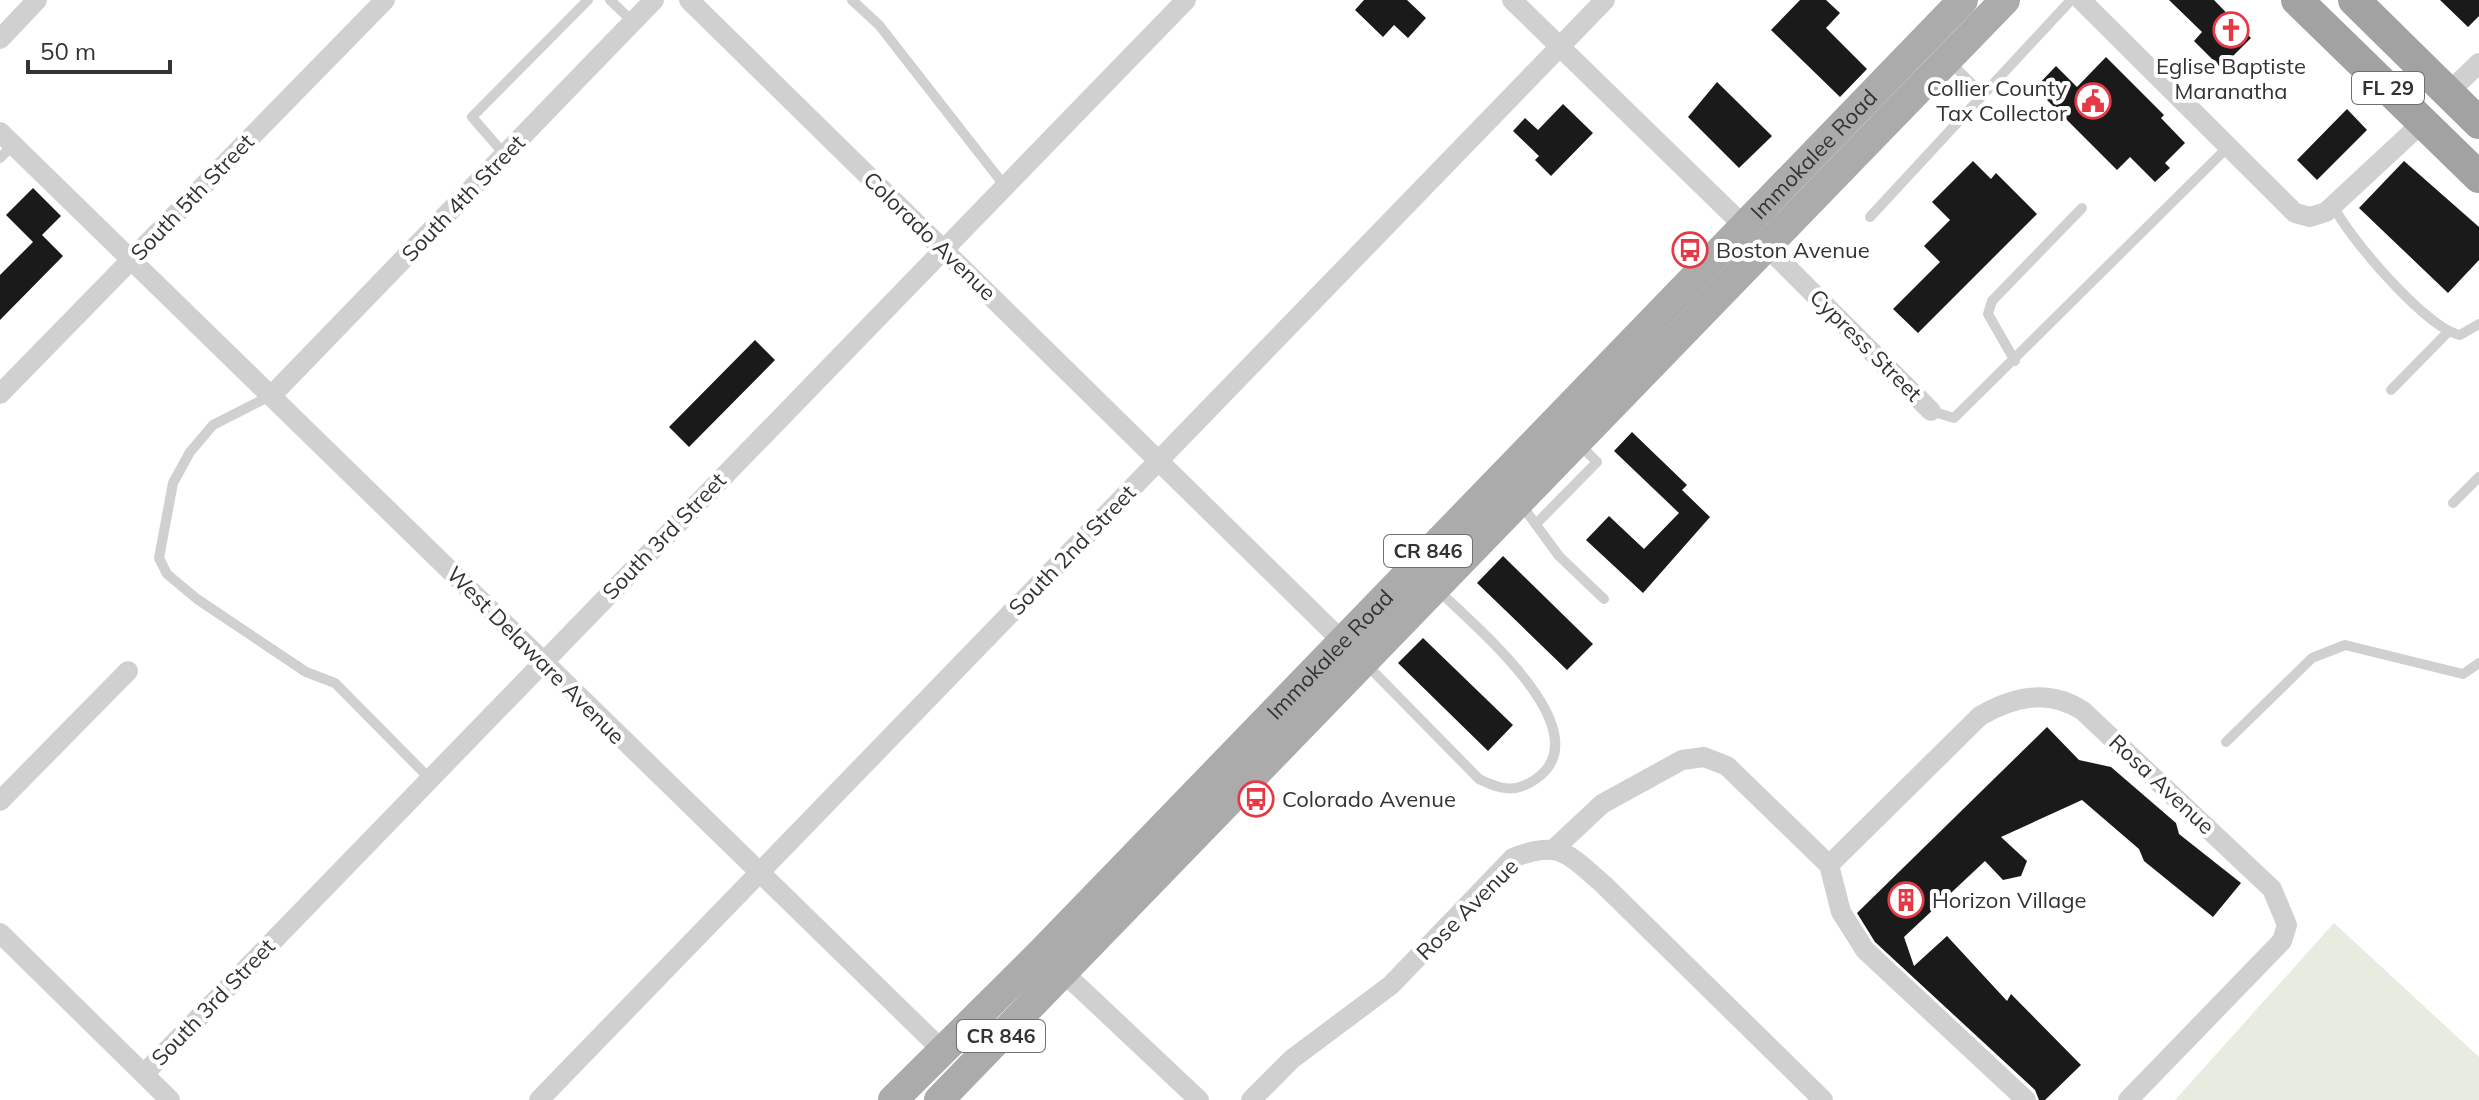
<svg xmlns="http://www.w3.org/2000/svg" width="2479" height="1100" font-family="Mulish,sans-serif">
  <rect width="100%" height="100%" fill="#fff"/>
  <path fill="#e6ecdf" d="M2334 923 2479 1057V1100H2175Z"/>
  <path fill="#1a1a1a" d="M1364 0H1407L1426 18 1408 38 1394 25 1383 37 1355 10Z
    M1800 0H1826L1840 13 1826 28 1867 69 1840 97 1771 30Z
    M2169 0H2214L2251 38 2221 68 2194 41 2202 32Z
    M2440 0H2479V16L2468 27Z
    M2106 57 2164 115 2161 118 2185 143 2165 163 2170 168 2155 182 2130 157 2117 170 2035 88 2056 66 2077 87Z
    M1717 82 1772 136 1739 168 1688 117Z
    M1563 104 1593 133 1551 176 1535 160 1539 156 1513 131 1525 118 1538 130Z
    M2347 109 2367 130 2317 180 2297 160Z
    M1973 161 1991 179 1996 173 2037 214 1918 333 1893 309 1940 262 1924 246 1950 220 1932 202Z
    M2404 161 2479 227V260L2448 293 2359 208Z
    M33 188 61 216 42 235 63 256 0 320V275L33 242 6 215Z
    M755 340 775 360 689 447 669 427Z
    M1632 432 1687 485 1682 490 1710 517 1643 593 1586 540 1609 516 1644 549 1679 513 1614 451Z
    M1503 556 1593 644 1567 670 1477 583Z
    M1423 638 1513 725 1488 751 1398 663Z
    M2047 727 2079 760 2111 767 2176 823 2179 834 2241 883 2213 917 2144 861 2139 849 2082 800 2001 837 2027 861 2021 876 2003 880 1985 861 1904 937 1914 966 1947 936 2007 1001 2011 994 2081 1065 2045 1100H2039L2035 1090 1875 942 1857 913Z"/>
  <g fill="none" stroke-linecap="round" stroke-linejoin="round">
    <path stroke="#d0d0d0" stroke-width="10" d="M610 0 633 22
      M852 0 879 25 1004 185
      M1949 61 1983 95
      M505 155 472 117 588 0
      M0 158 13 145
      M2334 207C2349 238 2427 329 2460 335L2479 324
      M1870 217 2071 0
      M2015 361 1988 314 1992 301 2082 208
      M2391 390 2447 333
      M270 396 213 425 190 452 173 483 159 558 167 574 197 599 306 672 335 683 430 779
      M1931 411 1954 418 2228 147
      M1520 503 1559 556 1604 599
      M2453 503 2479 477
      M1537 523 1597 462 1578 443
      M1365 663 1479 779C1501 790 1516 793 1536 779 1604 731 1472 624 1437 589
      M2226 742 2312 658 2345 645 2463 674 2479 663"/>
    <path stroke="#d0d0d0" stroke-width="20" d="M689 0 1341 640
      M1512 0 1744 226
      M2081 0 2295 213 2310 217 2326 212 2423 122
      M0 39 37 0
      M2448 93 2479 63
      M0 132 942 1050
      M1766 246 1931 411
      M0 394 385 0
      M272 395 654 0
      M0 801 128 671
      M1555 848 1602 804 1682 760 1704 757 1727 766 1829 865 1841 912 1865 950 2026 1100
      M1829 865 1980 716C2013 697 2048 688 2083 711L2272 889 2287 925 2282 941 2128 1100
      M0 933 170 1100
      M1063 972 1199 1100
      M144 1074 1186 0
      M539 1100 1605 0
      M1251 1100 1292 1059 1391 985 1513 858C1559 839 1568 854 1603 884L1823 1100"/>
    <g stroke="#ababab" stroke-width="30">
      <path id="s1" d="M893 1100 1043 951 1963 0"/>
      <path d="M939 1100 2005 0"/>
    </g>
    <path stroke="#a2a2a2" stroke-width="32" d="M2297 0 2479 177
      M2354 0 2479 123"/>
  </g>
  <defs>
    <symbol id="church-ring" viewBox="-11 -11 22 22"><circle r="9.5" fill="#fff" stroke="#e63946" stroke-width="1.5"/><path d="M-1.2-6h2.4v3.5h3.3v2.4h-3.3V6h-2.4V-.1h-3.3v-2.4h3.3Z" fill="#e63946"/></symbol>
    <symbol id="civic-ring" viewBox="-11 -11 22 22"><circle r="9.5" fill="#fff" stroke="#e63946" stroke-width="1.5"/><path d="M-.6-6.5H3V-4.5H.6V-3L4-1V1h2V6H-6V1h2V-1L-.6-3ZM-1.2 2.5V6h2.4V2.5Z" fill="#e63946"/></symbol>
    <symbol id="bus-ring" viewBox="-11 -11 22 22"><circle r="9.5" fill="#fff" stroke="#e63946" stroke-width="1.5"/><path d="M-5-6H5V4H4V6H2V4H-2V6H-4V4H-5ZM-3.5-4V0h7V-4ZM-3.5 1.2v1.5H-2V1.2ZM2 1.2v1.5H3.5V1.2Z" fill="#e63946"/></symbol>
    <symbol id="building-ring" viewBox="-11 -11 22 22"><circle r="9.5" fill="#fff" stroke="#e63946" stroke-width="1.5"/><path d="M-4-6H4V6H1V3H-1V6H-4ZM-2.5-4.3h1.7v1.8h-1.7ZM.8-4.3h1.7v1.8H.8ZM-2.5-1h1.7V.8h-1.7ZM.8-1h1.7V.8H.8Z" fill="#e63946"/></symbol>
  </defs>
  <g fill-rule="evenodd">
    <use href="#church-ring" x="2211" y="10" width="40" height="40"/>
    <use href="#civic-ring" x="2073" y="81" width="40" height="40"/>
    <use href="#bus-ring" x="1670" y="230" width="40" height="40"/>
    <use href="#bus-ring" x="1236" y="779" width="40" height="40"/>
    <use href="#building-ring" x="1886" y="880" width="40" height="40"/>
  </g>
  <g text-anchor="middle" stroke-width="8" stroke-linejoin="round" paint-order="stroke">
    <g fill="#fff" stroke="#707070" stroke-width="2">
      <rect x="2352" y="72" width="72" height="32" rx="6"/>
      <rect x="1384" y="535" width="88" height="32" rx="6"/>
      <rect x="957" y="1020" width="88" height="32" rx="6"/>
    </g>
    <g font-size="20" font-weight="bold" fill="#333">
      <text x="2388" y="95">FL 29</text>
      <text x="1428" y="558">CR 846</text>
      <text x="1001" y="1043">CR 846</text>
    </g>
    <g font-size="22" fill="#333" stroke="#fff" text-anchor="start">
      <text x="2231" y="74" text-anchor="middle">Eglise Baptiste<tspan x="2231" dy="25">Maranatha</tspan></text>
      <text x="2067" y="96" text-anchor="end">Collier County<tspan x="2067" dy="25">Tax Collector</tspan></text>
      <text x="1716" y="258">Boston Avenue</text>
      <text x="1282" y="807">Colorado Avenue</text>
      <text x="1932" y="908">Horizon Village</text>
    </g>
    <g font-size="22" fill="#333" stroke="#fff">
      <text dy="8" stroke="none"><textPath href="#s1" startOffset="1320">Immokalee Road</textPath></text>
      <text transform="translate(192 197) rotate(-46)" y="8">South 5th Street</text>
      <text transform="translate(463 198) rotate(-46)" y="8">South 4th Street</text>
      <text transform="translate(930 236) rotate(44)" y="8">Colorado Avenue</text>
      <text transform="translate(1866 345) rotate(45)" y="8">Cypress Street</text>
      <text transform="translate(664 536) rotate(-46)" y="8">South 3rd Street</text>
      <text transform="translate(1072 550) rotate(-46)" y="8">South 2nd Street</text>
      <text dy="8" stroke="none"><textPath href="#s1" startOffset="624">Immokalee Road</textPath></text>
      <text transform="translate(536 655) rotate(45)" y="8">West Delaware Avenue</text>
      <text transform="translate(2162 784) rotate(43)" y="8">Rosa Avenue</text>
      <text transform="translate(1467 909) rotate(-45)" y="8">Rose Avenue</text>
      <text transform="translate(213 1002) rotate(-46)" y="8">South 3rd Street</text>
    </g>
  </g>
  <path d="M28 60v12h142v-12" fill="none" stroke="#333333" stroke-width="4"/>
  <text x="40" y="60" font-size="24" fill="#333333" stroke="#ffffff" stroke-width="6" paint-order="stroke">50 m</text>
</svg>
